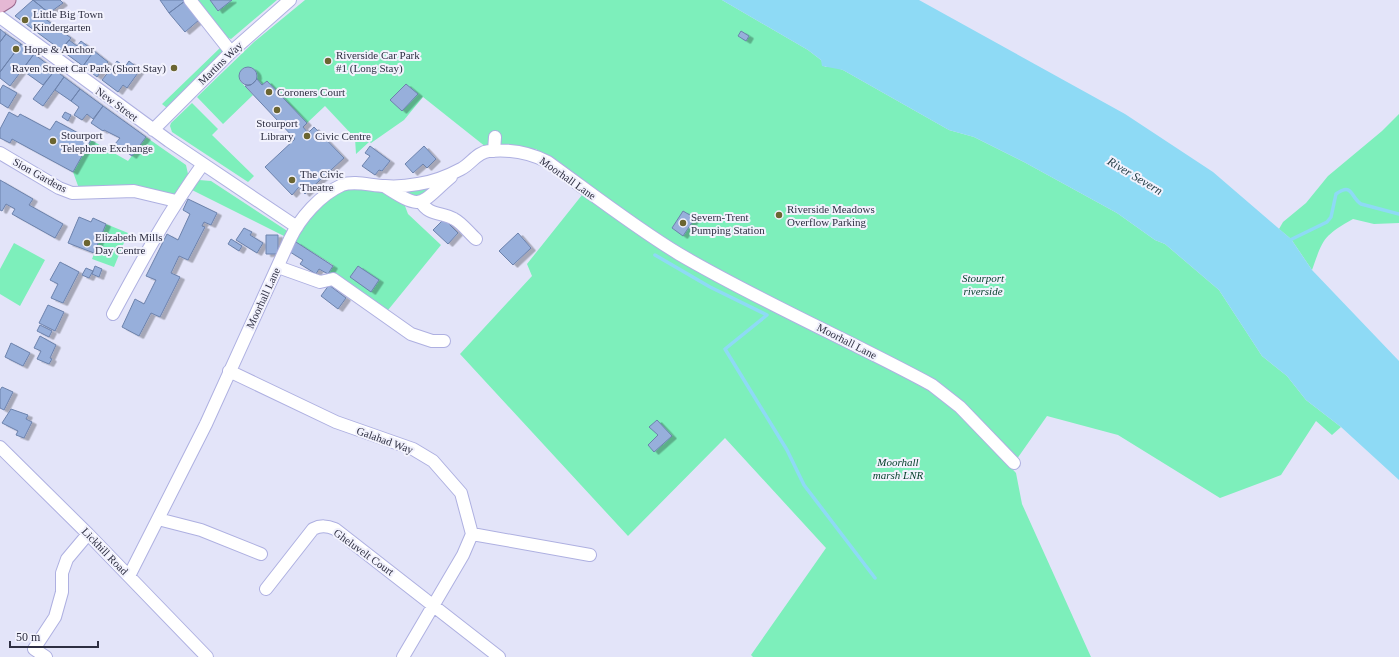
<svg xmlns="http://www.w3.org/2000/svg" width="1399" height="657" font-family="Georgia,serif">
  <defs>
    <filter id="shadow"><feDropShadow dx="4.5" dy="2.5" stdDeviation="0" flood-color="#0004"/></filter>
  </defs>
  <rect width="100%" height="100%" fill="#e3e4f9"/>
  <path fill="#7defbb" d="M194 0H277L231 39 226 37Z
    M305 0H722L808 50 821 60 825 67 831 66 843 70 949 130 974 137 1024 162 1117 213 1155 240 1165 244 1219 290 1262 356 1287 376 1306 400 1341 427 1332 435 1316 421 1281 475 1220 498 1118 435 1047 416 1014 463 981 436 1016 473 1022 504 1091 657H753L751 655 826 548 725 438 628 536 460 354 532 276 527 264 586 190 596 196 536 149 501 148 491 151 423 97 404 120 371 143 360 133 369 142 356 154 355 138 325 106 307 123 267 81 262 85 257 79 256 72 252 68H243L239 76 240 81 253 95 223 124 197 97 254 42Z
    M221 47 223 51 220 56 167 108 162 104Z
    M192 103 218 129 212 135 254 176 248 182 172 132 170 126 171 123Z
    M1399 114V223L1374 224 1353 219C1323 236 1323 239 1312 270L1291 239 1279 229 1283 222 1306 203 1328 176 1382 131Z
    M146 137 186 165 188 174 199 180 211 181 292 234 338 188 436 180 427 200 402 198 408 214 441 245 384 315 328 274 333 265 296 242 186 187 176 201 153 194H81L73 172 91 140 128 161Z
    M106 224 128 233 114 267 92 259Z
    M14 243 45 260 20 306 0 294V269Z"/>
  <path fill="#8edaf5" d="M722 0H919L1125 114 1213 172 1291 239 1312 270 1399 361V480L1341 427 1306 400 1287 376 1262 356 1219 290 1165 244 1155 240 1117 213 1024 162 974 137 949 130 843 70 822 66 821 60 808 50Z"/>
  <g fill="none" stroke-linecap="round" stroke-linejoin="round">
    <path stroke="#8edaf5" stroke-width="3.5" d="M1288 241 1327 222 1331 217 1336 194C1353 182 1350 197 1361 204L1399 214
      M655 255 710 287 767 315 725 349 787 450 804 485 875 578"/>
  </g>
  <path fill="#97afdb" stroke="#6c82ac" filter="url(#shadow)" d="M33 0 49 13 44 18 71 38 61 50 15 16Z
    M33 0H60L63 3 49 13Z
    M160 0H184L185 1 169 13Z
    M210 0H232L218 11Z
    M185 1 199 20 185 32 169 13Z
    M0 29 6 34 0 42Z
    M741 31 749 36 746 41 738 36Z
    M6 34 21 44 0 72V42Z
    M69 40 77 46 81 41 94 51 83 66 61 50Z
    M21 44 34 54 10 86 0 78V72Z
    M94 51 108 62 97 77 83 66Z
    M34 54 55 70 43 85 22 70Z
    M117 61 125 67 129 61 140 70 127 88 123 85 118 92 102 80Z
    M239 76a9 9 0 1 1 18 0a9 9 0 1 1-18 0Z
    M55 70 64 77 43 106 33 99Z
    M64 77 80 89 71 101 55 90Z
    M257 79 262 85 267 81 307 123 303 127 308 133 314 127 344 158 305 194 299 187 292 195 265 167 295 139 245 86 251 85Z
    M406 84 418 94 402 111 390 100Z
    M3 85 17 93 8 108 0 103V90Z
    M80 89 103 106 93 119 87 114 82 120 74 115 79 107 71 101Z
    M103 106 146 137 132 156 115 144 120 138 104 130 103 131 91 123Z
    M9 112 18 117 20 114 50 130 56 121 91 140 73 172 12 139 10 143 0 138V129Z
    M65 112 71 115 68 121 62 117Z
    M370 146 390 161 382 171 379 170 375 175 362 166 370 156 365 153Z
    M424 146 436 159 427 168 423 164 413 173 405 164Z
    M0 180 33 199 29 205 63 224 55 238 12 214 15 209 6 204 2 211 0 210Z
    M188 199 217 213 211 225 204 222 202 226 205 227 188 260 179 256 171 273 180 277 160 317 151 313 139 336 122 327 135 299 144 304 156 280 146 276 167 234 178 240 190 214 183 210Z
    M683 211 695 218 683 236 672 228Z
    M79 217 91 222 93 218 106 224 94 253 68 243Z
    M444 219 458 233 448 244 433 230Z
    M244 228 252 232 250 235 263 243 257 253 236 240Z
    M518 233 531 248 513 265 499 251Z
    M266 235H278V254H266Z
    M231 239 242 246 239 251 228 244Z
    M296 242 333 266 328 274 319 269 316 274 300 264 303 260 290 252Z
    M60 262 79 272 63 303 51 298 58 284 50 280Z
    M95 266 102 269 99 277 92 274Z
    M358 266 379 280 371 292 350 277Z
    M86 268 93 271 89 278 82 275Z
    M329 285 346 298 338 309 321 296Z
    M48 305 64 312 55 331 39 323Z
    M40 325 52 331 49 337 37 331Z
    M40 336 56 345 50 358 52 359 49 364 37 359 41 351 34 348Z
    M11 343 30 353 23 366 5 357Z
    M2 387 13 392 4 410 0 408V390Z
    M11 409 28 415 26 419 32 422 24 438 16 435 18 431 2 423Z
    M657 420 672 436 654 452 648 445 658 435 649 427Z"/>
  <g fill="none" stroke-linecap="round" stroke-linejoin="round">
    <defs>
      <path id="minor" d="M190 0 231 52
        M0 17 169 141 297 227
        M153 130 231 52 290 0
        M494 151 495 137
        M0 153 59 188 72 193 134 191 176 201
        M384 186C424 212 419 204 451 177
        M421 202C429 216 442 212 454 219 462 223 469 233 476 239
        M278 267 320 282 333 279 411 334 432 341H444
        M113 314C141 262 168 212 203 164
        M229 371 336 422 413 449 433 461 461 493 472 534 463 555 403 657
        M0 447 88 534 207 657
        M158 519 201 530 261 554
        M472 534 590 555
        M129 576 206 424 290 239C300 218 320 195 342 185 355 180 372 186 385 186 396 187 407 186 418 184 432 182 448 176 461 169 471 164 477 152 489 151 510 149 529 152 548 162 591 193 633 226 679 254 761 302 849 340 932 385L960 407 1014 463
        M266 589 313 529C321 525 327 526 335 529L499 657
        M46 657 34 649 55 617 62 592V573L67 559 88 534"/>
      <path id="major" d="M0 5 8 0"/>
    </defs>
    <use href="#minor" stroke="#aeb0e1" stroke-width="14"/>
    <use href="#major" stroke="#9a698e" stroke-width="17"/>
    <use href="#minor" stroke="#fff" stroke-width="12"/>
    <use href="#major" stroke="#e5b8d4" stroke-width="15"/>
  </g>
  <g fill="#6b6531" stroke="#f2f2fd" stroke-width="1.5">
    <circle cx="25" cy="20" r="4"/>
    <circle cx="16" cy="49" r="4"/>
    <circle cx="328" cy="61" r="4"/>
    <circle cx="174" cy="68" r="4"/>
    <circle cx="269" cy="92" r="4"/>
    <circle cx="277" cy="110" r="4"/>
    <circle cx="307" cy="136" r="4"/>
    <circle cx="53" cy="141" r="4"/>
    <circle cx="292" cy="180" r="4"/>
    <circle cx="779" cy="215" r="4"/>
    <circle cx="683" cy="223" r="4"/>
    <circle cx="87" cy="243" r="4"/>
  </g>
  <g text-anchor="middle" stroke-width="4" stroke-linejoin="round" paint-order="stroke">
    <g font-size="11" fill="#2e2f42" stroke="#f2f2fd" text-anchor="start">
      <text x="33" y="18">Little Big Town<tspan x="33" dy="13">Kindergarten</tspan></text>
      <text x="24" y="53">Hope &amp; Anchor</text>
      <text x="336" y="59">Riverside Car Park<tspan x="336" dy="13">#1 (Long Stay)</tspan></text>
      <text x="166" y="72" text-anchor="end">Raven Street Car Park (Short Stay)</text>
      <text x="277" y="96">Coroners Court</text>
      <text x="277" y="127" text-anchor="middle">Stourport<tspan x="277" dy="13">Library</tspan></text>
      <text x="61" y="139">Stourport<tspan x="61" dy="13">Telephone Exchange</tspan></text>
      <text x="315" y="140">Civic Centre</text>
      <text x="300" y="178">The Civic<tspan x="300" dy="13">Theatre</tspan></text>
      <text x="787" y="213">Riverside Meadows<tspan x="787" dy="13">Overflow Parking</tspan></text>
      <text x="691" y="221">Severn-Trent<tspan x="691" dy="13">Pumping Station</tspan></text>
      <text x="95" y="241">Elizabeth Mills<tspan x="95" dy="13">Day Centre</tspan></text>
    </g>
    <g font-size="11" fill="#2e2f42" stroke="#f2f2fd">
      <text transform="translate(220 63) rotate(-44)" y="4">Martins Way</text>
      <text transform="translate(117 104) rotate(36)" y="4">New Street</text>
      <text transform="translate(40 175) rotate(29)" y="4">Sion Gardens</text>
      <text transform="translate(568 178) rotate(35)" y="4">Moorhall Lane</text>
      <text transform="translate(263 298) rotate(-65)" y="4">Moorhall Lane</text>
      <text transform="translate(847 341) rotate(27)" y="4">Moorhall Lane</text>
      <text transform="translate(385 440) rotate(20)" y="4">Galahad Way</text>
      <text transform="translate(105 551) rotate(46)" y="4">Lickhill Road</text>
      <text transform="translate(364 552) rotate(36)" y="4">Gheluvelt Court</text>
    </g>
    <g font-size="11" font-style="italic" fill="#023d28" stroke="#f2f2fd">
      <text x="983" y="282">Stourport<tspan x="983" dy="13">riverside</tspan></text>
      <text x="898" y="466">Moorhall<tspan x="898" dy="13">marsh LNR</tspan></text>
    </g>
    <g font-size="12" font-style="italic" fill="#284149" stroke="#f2f2fd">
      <text transform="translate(1135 176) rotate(31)" y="4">River Severn</text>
    </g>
  </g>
  <path d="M10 641v6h88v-6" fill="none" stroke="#2e2f42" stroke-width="2"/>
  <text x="16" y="641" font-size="12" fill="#2e2f42" stroke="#f2f2fd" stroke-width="3" paint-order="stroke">50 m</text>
</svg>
